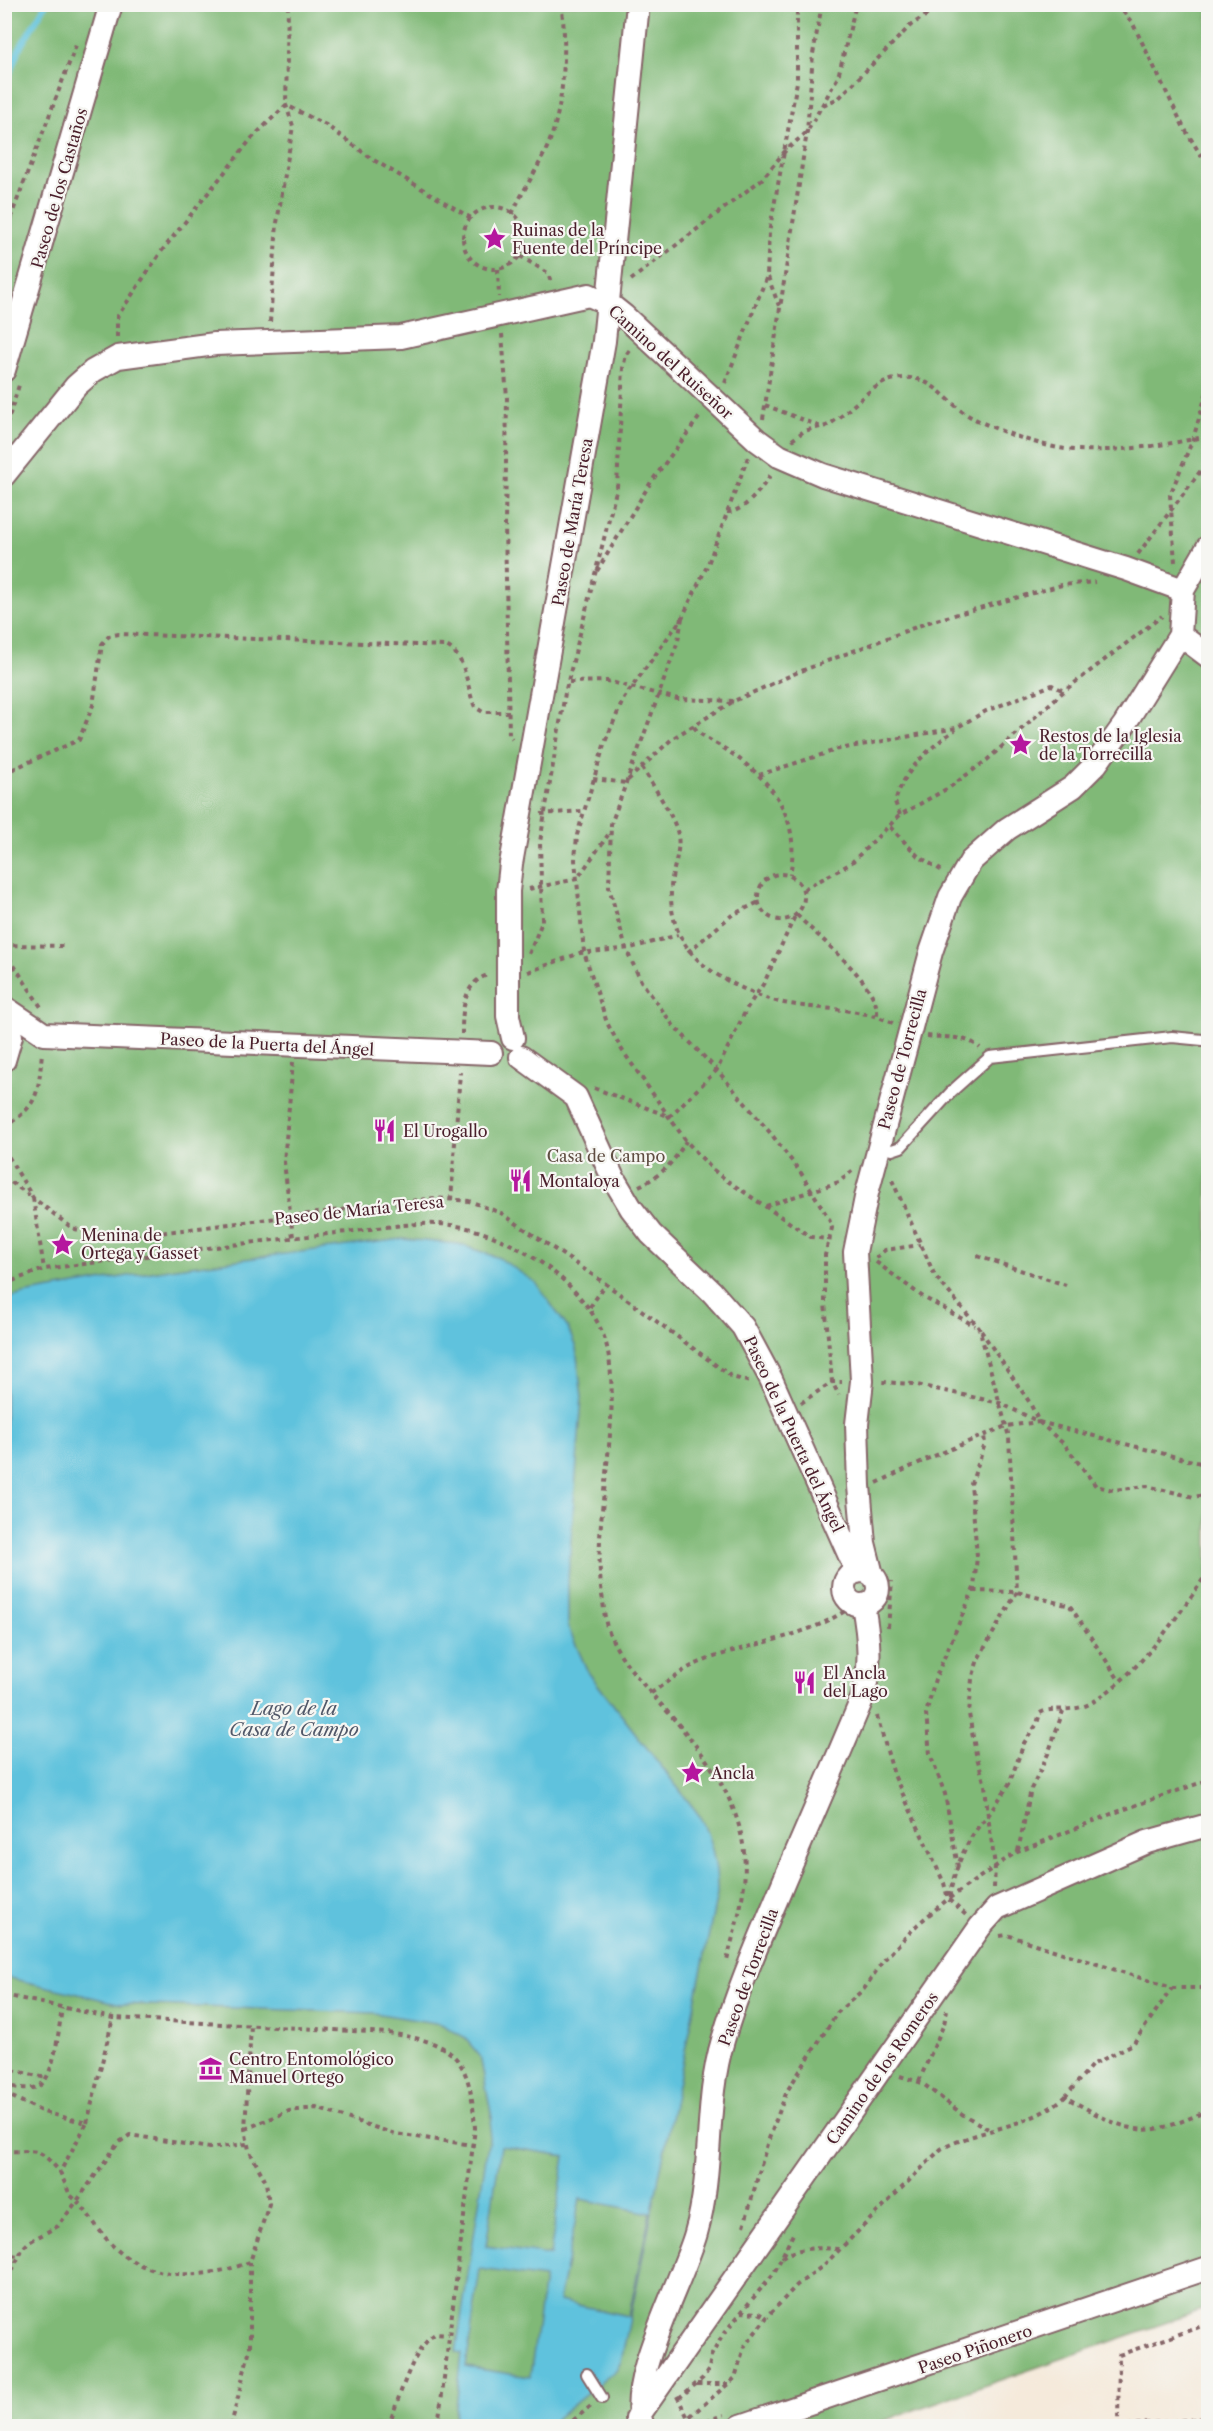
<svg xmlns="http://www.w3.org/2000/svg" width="1213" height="2431" font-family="'Libre Caslon Text',serif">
  <rect width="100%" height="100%" fill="#f6f6f2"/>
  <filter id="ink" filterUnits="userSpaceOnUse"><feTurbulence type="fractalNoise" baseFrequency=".0167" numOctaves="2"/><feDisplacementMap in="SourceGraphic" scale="12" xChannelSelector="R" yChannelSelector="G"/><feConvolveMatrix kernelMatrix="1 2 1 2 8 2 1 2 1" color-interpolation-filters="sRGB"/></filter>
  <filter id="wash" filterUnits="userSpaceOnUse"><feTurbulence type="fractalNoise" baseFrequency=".008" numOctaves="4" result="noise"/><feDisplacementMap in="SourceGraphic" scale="24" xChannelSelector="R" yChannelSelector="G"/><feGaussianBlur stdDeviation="1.35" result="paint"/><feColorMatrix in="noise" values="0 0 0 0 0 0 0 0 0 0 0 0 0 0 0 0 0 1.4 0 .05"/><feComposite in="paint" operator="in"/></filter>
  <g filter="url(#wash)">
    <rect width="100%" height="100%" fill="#f5eadb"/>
    <path fill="#80b977" stroke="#656c51" stroke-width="1.5" d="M5 5H1208V2308L868 2426H5Z"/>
    <path fill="#5fc2dd" stroke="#547084" stroke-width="1.5" fill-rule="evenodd" d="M402 1239 459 1244 499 1258 536 1283 568 1328 576 1348 582 1397 568 1579V1627L588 1672 699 1815C712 1841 718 1866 717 1895L621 2362 616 2370 547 2426H454L462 2353 456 2352 492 2118 480 2056 464 2037 441 2024 374 2013 121 2004 5 1977V1299L28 1293 175 1268ZM501 2146 565 2156 550 2255 486 2246ZM580 2199 650 2213 629 2316 559 2301ZM480 2269 544 2278 530 2377 466 2367Z"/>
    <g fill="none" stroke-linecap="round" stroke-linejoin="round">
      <path stroke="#5fc2dd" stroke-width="6" d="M4 88 19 49 46 4"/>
    </g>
  </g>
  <g filter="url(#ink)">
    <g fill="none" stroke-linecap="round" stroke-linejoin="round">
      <defs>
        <path id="service" d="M879 1147 892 1150 901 1147 952 1091 990 1057 1172 1037 1203 1040
          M587 2374 602 2398"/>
        <path id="minor" d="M4 370 111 4
          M4 475 76 386 93 371 118 357 215 344 401 337 589 295 609 304 624 316 757 440 779 456 823 475 1126 569 1183 590
          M1180 635 1208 656
          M4 1007 44 1034 491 1053
          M4 1007 11 1036 4 1060
          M513 1038 508 1016V891L511 864 604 341 638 4
          M521 1057 576 1097 612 1176 631 1208 651 1234 712 1292 743 1327 771 1379 857 1572
          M844 1588a17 17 0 1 1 34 0a17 17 0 1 1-34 0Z
          M872 1575 864 1543 859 1486 857 1424 862 1381 855 1252 867 1193 931 952 950 897 971 861 1007 829 1073 787 1096 764 1124 725 1180 635 1183 590 1208 547
          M637 2418 980 1927 997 1908 1147 1842 1208 1825
          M643 2426C624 2385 683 2280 696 2233 714 2170 704 2103 723 2040 739 1985 763 1932 785 1879 811 1819 837 1759 862 1699 872 1667 869 1638 863 1605
          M741 2426 1208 2268"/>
      </defs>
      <use href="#service" stroke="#866669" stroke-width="14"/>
      <use href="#minor" stroke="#866669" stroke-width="26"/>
      <path stroke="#866669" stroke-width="4" stroke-dasharray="4.5 4.5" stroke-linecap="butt" d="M1117 4 1133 24 1183 126 1208 167
        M823 105 839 98 911 25 944 4
        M463 238a31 31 0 1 1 62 0a31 31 0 1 1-62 0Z
        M512 214C522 192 535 173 545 152 564 114 568 45 561 4
        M4 235 76 45
        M520 256 548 273 551 283
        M498 269 499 297
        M768 277 779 306
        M631 280 762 179 786 150 807 132 838 77 856 4
        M270 322 277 223 293 126 286 105 288 4
        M502 334 507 398 505 524 509 736 512 739
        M117 337V317L161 252 252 138 286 105 326 125 372 159 471 218
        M725 383 767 276 769 233 797 82V4
        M765 405 821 427 826 426C852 413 870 380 902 378 934 375 947 404 971 417 997 431 1047 449 1076 450 1119 452 1167 445 1208 436
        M763 419 807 132 813 54 822 4
        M4 433 19 385
        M792 440 804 431 820 427
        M748 457 708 564 682 618 624 698 605 742 577 835 575 860 584 952 607 1023 622 1050 686 1141 712 1169 729 1182 811 1237 836 1240
        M727 512C744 513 763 487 771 474
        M1138 554 1208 461
        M1175 562 1170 495 1193 439 1208 388
        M597 571 651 482 701 415
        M682 618 678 641 659 694 611 824 609 887 626 949 641 981 673 1025 717 1070 772 1135 801 1173 829 1219 832 1228 825 1255V1303L832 1382 839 1395
        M569 682 607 681 678 699 734 701
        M694 727C702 738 717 743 728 751 774 782 801 818 790 875
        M642 767C651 783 676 819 678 835 681 854 671 871 671 889 669 950 709 975 760 996 803 1013 851 1003 893 1023
        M4 773 79 740 93 705 102 644 109 636 119 634 446 646C467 656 466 687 475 707L483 712H509
        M759 775 839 749 956 728 986 711 1052 685 1064 691
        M593 779 627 783
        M628 780 673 738 734 701 796 673 929 622 1062 585 1095 582
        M541 814 582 811
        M900 815 895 802C904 769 930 748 956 729
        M890 827 918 856 944 872
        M758 897a23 23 0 1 1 46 0a23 23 0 1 1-46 0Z
        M529 889 577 879 608 835
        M804 889 850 864 900 815 950 787 987 760 1064 691 1162 616
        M797 915C818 938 880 984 877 1015
        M4 945 65 946
        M4 950 41 1007
        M688 952 732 915 759 902
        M529 954 542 922 540 842 565 693 617 487 623 368 626 355 631 348
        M528 972 580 953 631 948 678 935
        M462 1034C462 1012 463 982 488 975
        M927 1036C945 1038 966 1035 980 1048
        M293 1062 284 1162 293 1237
        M594 1088 668 1116
        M669 1117 717 1070 747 1008 764 983 795 916
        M4 1127C40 1105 38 1092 42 1053
        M4 1149 33 1198 72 1228 99 1236H135L435 1198 469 1201 501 1213 606 1284 732 1377 750 1382
        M4 1177 33 1198 44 1269
        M892 1180 935 1276 979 1328 1009 1437 1017 1592 978 1659 972 1679 969 1714 976 1754 985 1785 988 1816C967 1836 954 1871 949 1898
        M639 1186C661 1176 674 1162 686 1141
        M451 1200 460 1072
        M766 1206 839 1182 852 1171
        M977 1256 1066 1285
        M876 1258 885 1250 920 1245
        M876 1262 923 1297 975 1326
        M4 1284 44 1269C141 1257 239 1243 337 1233 380 1229 429 1217 471 1229 525 1243 598 1294 608 1352 622 1429 591 1515 602 1595 604 1605 604 1617 607 1627 618 1659 644 1685 666 1710 713 1763 754 1818 743 1892 740 1915 732 1938 727 1961
        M590 1307 606 1284
        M981 1331 1030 1403 1039 1422 1208 1465
        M801 1403 832 1382H842
        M1039 1422 1065 1445 1096 1486 1113 1490 1147 1486 1194 1497 1208 1494
        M877 1483 927 1459 1006 1426 1039 1422 1000 1403 913 1384 882 1382
        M973 1591 1017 1592 1070 1606 1119 1680
        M888 1627 892 1581
        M651 1693C665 1684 679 1672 694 1665 743 1643 798 1641 845 1611
        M877 1716 894 1775 944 1883 948 1899 966 1915
        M1018 1851 1031 1789 1048 1754 1063 1711
        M958 1867 945 1794 930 1754 926 1714 935 1679 974 1588 977 1556 971 1484 985 1444 984 1435
        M994 1888 995 1866 988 1816 1009 1784 1024 1743 1037 1724 1040 1713C1051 1706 1074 1714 1093 1702 1141 1671 1176 1619 1208 1572
        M1000 1936 1007 1935 1172 1988H1208
        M4 1995 113 2018 388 2033C456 2043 470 2057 475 2128L438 2426
        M4 2068 46 2078
        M900 2076 922 2083 962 2114 990 2130
        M919 2081 944 2024 947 2010
        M4 2086C14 2087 28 2090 37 2087 55 2081 59 2025 62 2008
        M4 2093 43 2112 87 2123 60 2172 70 2195 77 2201 118 2143 130 2135 209 2148 247 2144
        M1065 2097 1092 2065 1133 2044 1172 1988
        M87 2123 113 2018
        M245 2129 289 2111 316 2108 395 2134 473 2145
        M4 2151C38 2153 36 2144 60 2172
        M744 2226 767 2144 787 2091 837 2013 864 1989 883 1961 918 1924 948 1899 1015 1853 1111 1814 1208 1780
        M4 2258 11 2255 18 2256
        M782 2258C797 2246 821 2248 839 2249
        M4 2287 23 2248 29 2242 58 2226 77 2201C91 2216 100 2234 115 2248 151 2282 207 2279 250 2262L269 2204 266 2182 249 2150 245 2129 251 2026
        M741 2312 759 2313 767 2317
        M697 2384H728
        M677 2396 688 2418 735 2378 744 2347 767 2317 797 2285 824 2265 941 2149C983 2127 1027 2129 1065 2097 1092 2111 1124 2134 1155 2129 1174 2126 1191 2117 1208 2111
        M679 2398 703 2378 709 2369 711 2356 724 2333 774 2273 794 2232
        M231 2426 250 2348V2262
        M388 2426C399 2401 411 2350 435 2334L448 2335
        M566 2426 591 2406
        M689 2426 724 2415
        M1116 2426 1118 2425 1119 2355 1208 2324
        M1118 2426 1208 2418"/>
      <use href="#service" stroke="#fff" stroke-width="10"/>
      <use href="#minor" stroke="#fff" stroke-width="22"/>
    </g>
  </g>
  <defs>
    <symbol id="sight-bare" viewBox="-9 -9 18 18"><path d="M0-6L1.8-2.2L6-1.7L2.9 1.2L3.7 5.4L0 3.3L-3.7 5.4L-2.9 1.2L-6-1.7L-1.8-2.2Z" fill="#b5179e" stroke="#f6f6f2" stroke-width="2.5" paint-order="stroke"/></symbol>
    <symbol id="restaurant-bare" viewBox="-9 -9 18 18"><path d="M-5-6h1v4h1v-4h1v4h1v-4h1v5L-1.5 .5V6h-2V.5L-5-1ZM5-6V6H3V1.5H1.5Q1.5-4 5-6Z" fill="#b5179e" stroke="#f6f6f2" stroke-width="2.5" paint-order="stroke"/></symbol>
    <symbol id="museum-bare" viewBox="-9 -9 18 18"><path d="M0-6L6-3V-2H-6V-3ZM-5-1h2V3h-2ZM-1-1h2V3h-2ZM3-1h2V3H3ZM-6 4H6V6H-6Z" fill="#b5179e" stroke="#f6f6f2" stroke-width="2.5" paint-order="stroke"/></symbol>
  </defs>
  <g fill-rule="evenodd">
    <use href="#sight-bare" x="478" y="222" width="33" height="33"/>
    <use href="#sight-bare" x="1004" y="728" width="33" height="33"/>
    <use href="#restaurant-bare" x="368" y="1114" width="33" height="33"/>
    <use href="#restaurant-bare" x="504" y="1164" width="33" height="33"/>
    <use href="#sight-bare" x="46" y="1228" width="33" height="33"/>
    <use href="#restaurant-bare" x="788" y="1666" width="33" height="33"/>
    <use href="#sight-bare" x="676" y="1756" width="33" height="33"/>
    <use href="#museum-bare" x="194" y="2052" width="33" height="33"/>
  </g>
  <g text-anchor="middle" stroke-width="4.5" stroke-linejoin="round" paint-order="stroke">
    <g font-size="16" fill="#4a1f2b" stroke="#f6f6f2">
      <text transform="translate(59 188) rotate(-74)" y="6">Paseo de los Castaños</text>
      <text transform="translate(671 362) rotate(42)" y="6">Camino del Ruiseñor</text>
      <text transform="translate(572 522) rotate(-80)" y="6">Paseo de María Teresa</text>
      <text transform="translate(267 1044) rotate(3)" y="6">Paseo de la Puerta del Ángel</text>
      <text transform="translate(902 1059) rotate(-75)" y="6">Paseo de Torrecilla</text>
      <text transform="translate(359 1210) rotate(-6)" y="6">Paseo de María Teresa</text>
      <text transform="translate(794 1434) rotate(65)" y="6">Paseo de la Puerta del Ángel</text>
      <text transform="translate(748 1977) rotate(-70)" y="6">Paseo de Torrecilla</text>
      <text transform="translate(882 2068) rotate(-55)" y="6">Camino de los Romeros</text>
      <text transform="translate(975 2349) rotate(-19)" y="6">Paseo Piñonero</text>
    </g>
    <g font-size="16" fill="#4a1f2b" stroke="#f6f6f2" text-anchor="start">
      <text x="512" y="236">Ruinas de la<tspan x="512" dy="18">Fuente del Príncipe</tspan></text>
      <text x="1039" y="742">Restos de la Iglesia<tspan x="1039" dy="18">de la Torrecilla</tspan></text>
      <text x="403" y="1137">El Urogallo</text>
      <text x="539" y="1187">Montaloya</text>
      <text x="81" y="1241">Menina de<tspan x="81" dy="18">Ortega y Gasset</tspan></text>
      <text x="823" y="1679">El Ancla<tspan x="823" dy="18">del Lago</tspan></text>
      <text x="711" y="1779">Ancla</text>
      <text x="229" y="2065">Centro Entomológico<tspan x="229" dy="18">Manuel Ortego</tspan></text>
    </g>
    <g font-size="16" fill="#604e43" stroke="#f6f6f2">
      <text x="606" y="1162">Casa de Campo</text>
    </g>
    <g font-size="18" font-style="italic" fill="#515869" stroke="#f6f6f2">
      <text x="294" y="1715">Lago de la<tspan x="294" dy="21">Casa de Campo</tspan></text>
    </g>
  </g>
  <rect width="1213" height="2431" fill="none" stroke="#f6f6f2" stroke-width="24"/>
</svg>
